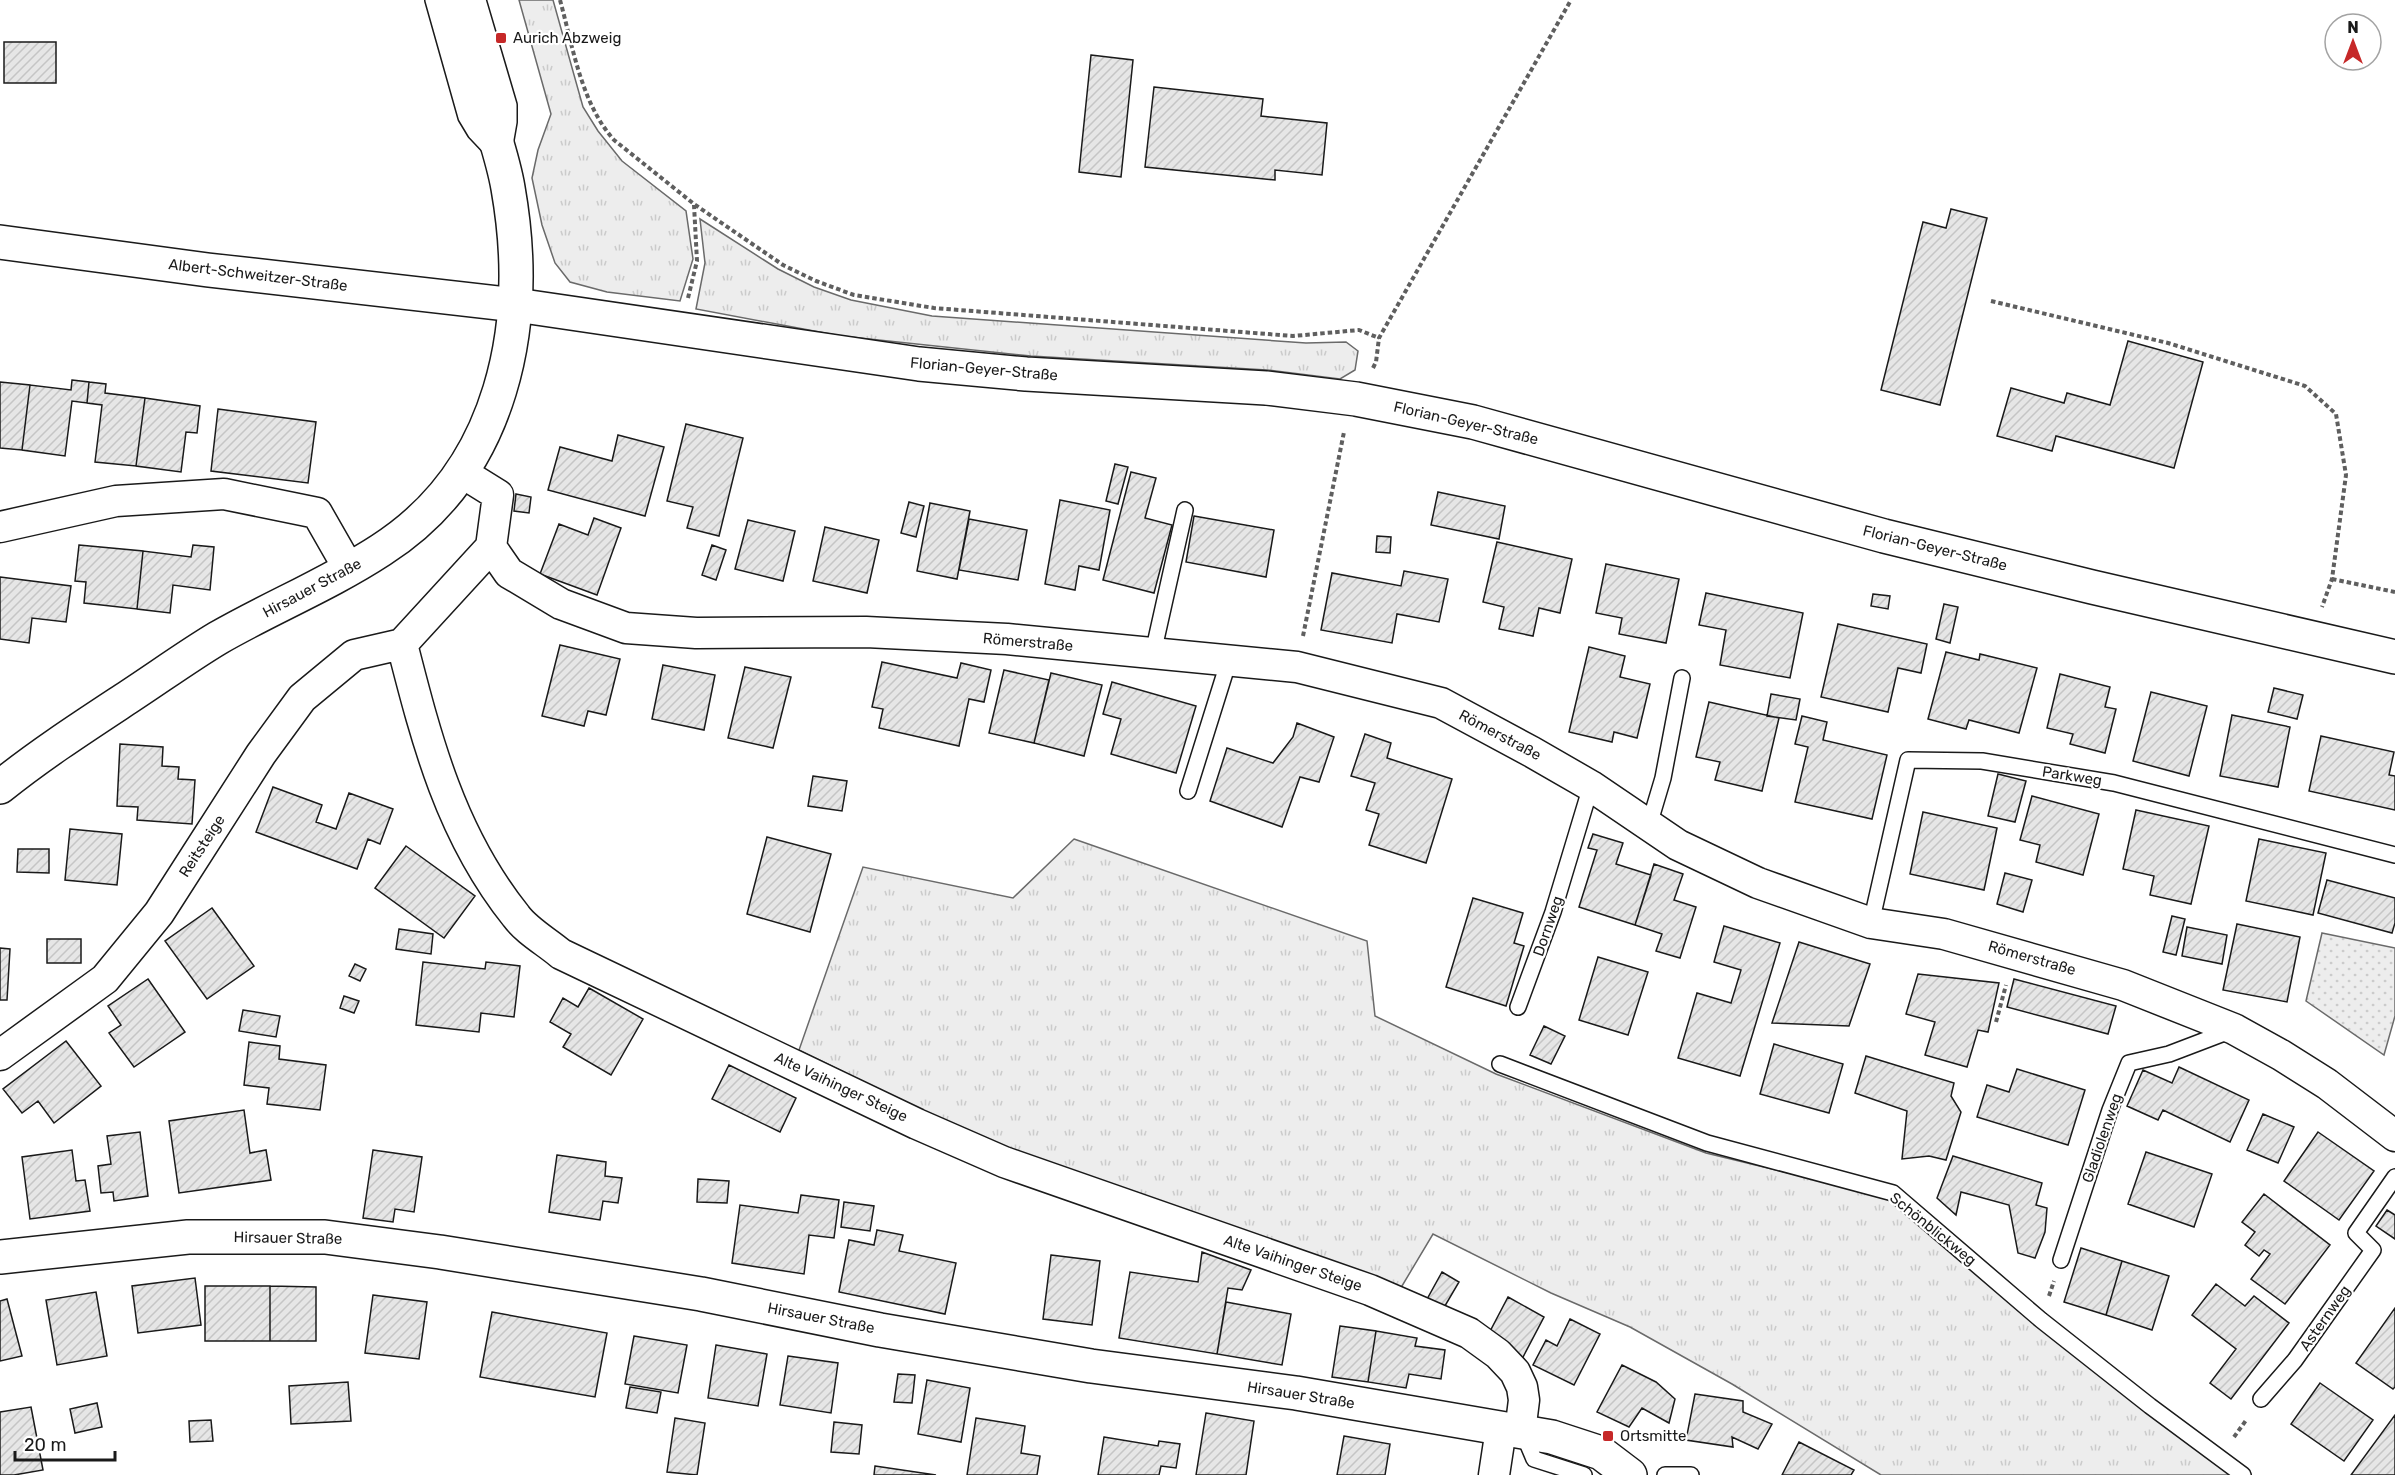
<svg xmlns="http://www.w3.org/2000/svg" width="2395" height="1475" font-family="Rubik,sans-serif">
  <defs>
    <pattern id="grass-tufts" width="24" height="20" patternUnits="userSpaceOnUse" patternTransform="scale(1.5)"><rect width="24" height="20" fill="#ededed"/><path d="M3 7l-1-3M5 7V3M7 7l1-3M15 17l-1-3M17 17v-4M19 17l1-3" fill="none" stroke="#cbcbcb"/></pattern>
    <pattern id="park-dots" width="8" height="8" patternUnits="userSpaceOnUse" patternTransform="scale(1.5)"><rect width="8" height="8" fill="#ededed"/><path d="M2 2h.1M6 6h.1" fill="none" stroke="#cbcbcb" stroke-width="1.8" stroke-linecap="round"/></pattern>
    <pattern id="building-hatch" width="6" height="6" patternUnits="userSpaceOnUse" patternTransform="scale(1.5)"><rect width="6" height="6" fill="#e6e6e6"/><path d="M-1 1l2-2M0 6l6-6M5 7l2-2" fill="none" stroke="#c5c5c5"/></pattern>
  </defs>
  <rect width="100%" height="100%" fill="#fff"/>
  <path fill="url(#grass-tufts)" stroke="#6a6a6a" stroke-width="1.5" d="M519 0H553L583 107 598 131 622 161 686 211 693 259 680 301 607 292 570 282 555 263 542 225 532 178 538 150 551 114Z
    M700 219 778 269 814 287 851 300 932 316 1306 343 1346 342 1358 351 1355 370 1340 379 1267 370 1031 356 841 336 696 309 705 263Z
    M1074 839 1367 941 1375 1016 1496 1074 1706 1153 1892 1198 2230 1475H1881L1732 1384 1630 1327 1551 1293 1433 1234 1399 1291 1008 1150 923 1111 799 1050 863 867 1013 898Z"/>
  <path fill="url(#park-dots)" stroke="#6a6a6a" stroke-width="1.5" d="M2322 933 2395 948V1016L2384 1055 2306 1001Z"/>
  <path fill="url(#building-hatch)" stroke="#1a1a1a" stroke-width="1.5" d="M4 42H56V83H4Z
    M1091 55 1133 60 1121 177 1079 172Z
    M1154 87 1263 99 1261 116 1327 123 1322 175 1275 170V180L1145 167Z
    M1951 209 1987 218 1940 405 1881 390 1923 222 1946 228Z
    M2128 341 2203 362 2174 468 2056 436 2052 451 1997 436 2011 388 2064 403 2067 393 2110 405Z
    M72 380 89 382 87 403 72 401 65 456 22 450 30 385 71 390Z
    M0 382 30 385 22 450 0 448Z
    M89 382 106 384 105 393 145 398 136 466 95 462 102 405 87 403Z
    M145 398 200 406 197 433 186 432 181 472 136 466Z
    M218 409 316 422 308 483 211 471Z
    M686 424 743 438 719 536 687 528 693 507 667 501Z
    M618 435 664 447 645 516 548 490 560 447 612 461Z
    M1115 464 1128 467 1118 504 1106 501Z
    M1131 472 1156 478 1145 518 1172 525 1154 593 1103 580Z
    M1438 492 1505 506 1499 539 1431 525Z
    M516 494 531 497 529 513 514 511Z
    M1060 500 1110 510 1099 570 1079 566 1075 590 1045 584Z
    M909 502 924 506 916 537 901 533Z
    M930 503 970 511 957 579 917 571Z
    M1194 516 1274 530 1266 577 1186 562Z
    M594 518 621 528 597 595 540 574 559 524 588 535Z
    M969 519 1027 530 1018 580 959 570Z
    M748 520 795 531 783 581 735 569Z
    M825 527 879 540 867 593 813 581Z
    M1377 536 1391 537 1390 553 1376 552Z
    M1497 542 1572 559 1560 613 1539 608 1533 636 1499 629 1504 607 1483 602Z
    M79 545 143 551 137 609 84 603 86 582 75 581Z
    M193 545 214 547 210 590 173 585 170 613 137 609 143 551 191 557Z
    M712 545 726 550 716 580 702 575Z
    M1606 564 1679 579 1666 643 1619 634 1622 618 1596 613Z
    M1404 571 1448 579 1439 622 1397 614 1392 643 1321 630 1332 573 1401 586Z
    M0 577 71 586 66 622 32 618 29 643 0 639Z
    M1706 593 1803 613 1790 678 1720 665 1726 630 1699 625Z
    M1873 594 1890 596 1888 609 1871 606Z
    M1944 604 1958 607 1950 643 1936 639Z
    M1838 624 1927 644 1921 673 1898 668 1888 712 1821 697Z
    M560 645 620 659 606 715 588 711 584 726 542 716Z
    M1589 647 1625 656 1620 677 1650 684 1637 738 1614 732 1612 742 1569 732Z
    M1946 652 1979 660 1980 654 2037 668 2019 733 1969 720 1966 729 1928 719Z
    M882 662 957 678 961 663 991 670 984 702 969 699 959 746 879 728 883 709 872 707Z
    M663 665 715 675 704 730 652 719Z
    M745 667 791 677 773 748 728 738Z
    M1004 670 1049 680 1034 743 989 733Z
    M1051 673 1102 685 1084 756 1034 743Z
    M2060 674 2110 687 2105 707 2116 709 2105 753 2070 744 2073 734 2047 728Z
    M1112 682 1196 706 1176 773 1111 754 1121 719 1103 714Z
    M2274 688 2303 695 2297 719 2268 712Z
    M2151 692 2207 706 2189 776 2133 761Z
    M1771 694 1800 699 1796 720 1767 716Z
    M1709 702 1779 718 1762 791 1715 780 1720 762 1696 757Z
    M2232 715 2290 727 2278 787 2220 776Z
    M1802 716 1827 722 1823 740 1887 755 1872 819 1795 802 1808 747 1795 744Z
    M1297 723 1334 737 1319 782 1300 777 1282 827 1210 801 1227 748 1273 763 1293 737Z
    M1365 734 1391 743 1387 758 1452 779 1426 863 1369 845 1379 814 1366 810 1375 783 1351 776Z
    M2321 736 2394 752 2389 775 2395 776V810L2309 791Z
    M120 744 163 747 162 766 179 767 178 779 195 780 192 824 137 820 138 807 117 806Z
    M1998 774 2026 781 2015 822 1988 816Z
    M813 776 847 781 842 811 808 806Z
    M273 787 322 805 316 822 336 829 349 793 393 809 380 844 368 839 357 869 256 832Z
    M2032 796 2099 814 2083 875 2036 862 2040 845 2020 840Z
    M2136 810 2209 826 2191 904 2150 895 2154 876 2123 869Z
    M1923 812 1997 828 1984 890 1910 874Z
    M70 829 122 834 117 885 65 880Z
    M1593 834 1623 843 1616 864 1651 875 1635 925 1579 907 1597 850 1588 848Z
    M767 837 831 854 810 932 747 914Z
    M2259 839 2326 853 2313 915 2246 901Z
    M406 846 475 896 444 938 375 888Z
    M18 849H49V873L17 872Z
    M1654 864 1683 874 1674 900 1696 907 1680 958 1656 951 1662 934 1635 925Z
    M2005 873 2032 880 2023 912 1997 904Z
    M2327 880 2395 898V923L2392 933 2318 913Z
    M1473 898 1523 913 1514 943 1524 946 1506 1006 1446 987Z
    M212 908 254 966 207 999 165 941Z
    M2172 916 2185 919 2176 955 2163 952Z
    M2237 924 2300 937 2287 1002 2223 990Z
    M1724 926 1780 943 1740 1076 1678 1058 1697 993 1731 1003 1741 970 1714 962Z
    M2187 927 2227 935 2222 964 2182 956Z
    M399 929 433 934 431 954 396 949Z
    M47 939H81V963H47Z
    M1799 942 1870 964 1849 1026 1772 1023Z
    M0 948 10 949 7 1000H0Z
    M1598 957 1648 972 1628 1035 1579 1020Z
    M423 962 485 969 486 962 520 966 514 1017 481 1013 479 1032 416 1025Z
    M355 964 366 969 360 981 349 976Z
    M1918 974 1999 983 1988 1032 1978 1030 1967 1067 1925 1055 1935 1022 1906 1014Z
    M148 979 185 1032 134 1067 109 1033 121 1025 108 1006Z
    M2014 979 2116 1006 2108 1034 2007 1007Z
    M589 988 643 1019 611 1075 563 1047 571 1034 550 1022 563 998 578 1007Z
    M344 996 359 1001 354 1013 340 1008Z
    M243 1010 280 1016 276 1037 239 1031Z
    M1544 1026 1565 1036 1551 1064 1530 1055Z
    M66 1041 101 1086 54 1123 38 1101 22 1113 3 1089Z
    M249 1042 280 1046 279 1059 326 1065 320 1110 267 1104 269 1088 244 1085Z
    M1774 1044 1843 1064 1829 1113 1760 1094Z
    M1866 1056 1954 1083 1951 1096 1961 1112 1946 1160 1929 1156 1902 1159 1907 1111 1855 1093Z
    M729 1065 796 1098 780 1132 712 1099Z
    M2179 1067 2249 1100 2230 1142 2163 1110 2158 1120 2127 1106 2143 1070 2172 1083Z
    M2017 1069 2085 1090 2068 1145 1977 1117 1987 1085 2009 1092Z
    M244 1110 250 1153 266 1150 271 1180 179 1193 169 1121Z
    M2263 1114 2294 1127 2278 1163 2247 1150Z
    M140 1132 148 1196 114 1201 113 1192 101 1193 98 1166 111 1164 107 1136Z
    M2318 1132 2374 1171 2339 1220 2284 1181Z
    M72 1150 76 1181 85 1180 90 1211 30 1219 22 1157Z
    M373 1150 422 1157 414 1212 395 1209 393 1222 363 1218Z
    M2146 1152 2212 1174 2194 1227 2128 1204Z
    M557 1155 606 1162 605 1176 622 1178 618 1203 603 1201 600 1220 549 1212Z
    M1953 1156 2042 1183 2036 1205 2047 1208 2045 1232 2035 1258 2018 1253 2009 1205 1961 1192 1956 1215 1937 1198Z
    M698 1179 729 1181 727 1203 697 1202Z
    M2264 1194 2330 1245 2285 1304 2251 1279 2270 1254 2264 1250 2259 1256 2245 1245 2255 1232 2242 1222Z
    M801 1195 839 1200 834 1238 809 1235 804 1274 732 1263 740 1205 798 1213Z
    M844 1202 874 1206 870 1231 841 1227Z
    M2387 1210 2395 1215V1239L2376 1226Z
    M877 1230 903 1235 899 1251 956 1263 945 1314 839 1292 849 1240 874 1245Z
    M2081 1248 2122 1261 2106 1315 2064 1302Z
    M1202 1252 1251 1270 1242 1290 1228 1288 1217 1354 1119 1338 1130 1272 1198 1282Z
    M1051 1255 1100 1261 1092 1325 1043 1319Z
    M2122 1261 2169 1276 2152 1330 2106 1315Z
    M1442 1272 1459 1282 1442 1311 1426 1301Z
    M195 1278 201 1325 138 1333 132 1286Z
    M2216 1284 2245 1306 2254 1296 2289 1323 2231 1399 2210 1383 2236 1349 2192 1315Z
    M205 1286H270V1341H205Z
    M270 1286 316 1287V1341H270Z
    M96 1292 107 1356 57 1365 46 1300Z
    M373 1295 427 1302 419 1359 365 1353Z
    M1508 1297 1544 1317 1522 1359 1486 1339Z
    M7 1299 22 1356 0 1361V1301Z
    M1226 1302 1291 1314 1282 1365 1217 1354Z
    M2395 1308V1387L2393 1389 2356 1363Z
    M492 1312 607 1333 595 1397 480 1377Z
    M1570 1319 1600 1334 1574 1385 1533 1365 1546 1340 1557 1346Z
    M1340 1326 1376 1331 1368 1382 1332 1377Z
    M1376 1331 1417 1338 1415 1346 1445 1350 1441 1379 1409 1374 1406 1388 1368 1382Z
    M634 1336 687 1345 678 1393 625 1384Z
    M716 1345 767 1354 758 1406 708 1398Z
    M788 1356 838 1363 831 1413 780 1405Z
    M1622 1365 1656 1382 1675 1399 1669 1423 1642 1408 1629 1427 1597 1412Z
    M898 1374 915 1375 912 1403 894 1402Z
    M927 1380 970 1388 961 1442 918 1434Z
    M348 1382 351 1421 291 1424 289 1386Z
    M2320 1383 2373 1420 2344 1461 2291 1424Z
    M630 1387 661 1392 657 1413 626 1408Z
    M1695 1394 1743 1401V1412L1772 1424 1758 1449 1732 1437 1733 1447 1686 1440Z
    M97 1403 102 1427 75 1433 70 1409Z
    M31 1407 43 1470 14 1475H0V1412Z
    M1206 1413 1254 1421 1246 1475H1196Z
    M2395 1415V1475H2351Z
    M675 1418 705 1423 697 1475 667 1472Z
    M976 1418 1025 1426 1021 1453 1040 1456 1037 1475H967Z
    M211 1420 213 1441 190 1442 189 1421Z
    M834 1422 862 1425 859 1454 831 1452Z
    M1344 1436 1390 1444 1385 1475H1337Z
    M1104 1437 1158 1446 1159 1441 1180 1444 1176 1468 1161 1466 1159 1475H1098Z
    M1799 1442 1854 1470 1851 1475H1782Z
    M875 1466 936 1475H874Z"/>
  <g fill="none" stroke-linecap="round" stroke-linejoin="round">
    <defs>
      <path id="service" d="M433 0 466 117 475 132 492 150
        M478 0 509 105V122L505 145
        M1153 653 1185 510
        M1188 791 1229 660
        M1649 825 1663 778 1682 678
        M1871 923 1908 760 1982 761 2114 783 2395 855
        M1518 1007 1553 912 1591 786
        M1500 1064 1707 1143 1893 1193 2041 1320 2150 1406 2243 1475
        M2061 1260 2110 1110 2129 1063 2169 1054 2232 1030
        M2261 1399 2295 1360 2373 1250 2356 1233 2395 1177
        M1523 1433 1534 1459 1584 1475
        M1665 1475H1691"/>
      <path id="minor" d="M461 472 498 495 491 547 509 573 561 604 626 628 696 633 866 632 1007 639 1297 667 1441 703 1532 752 1591 786 1678 845 1758 883 1871 923 1944 934 2123 985 2234 1029 2281 1055 2327 1084 2395 1136
        M0 527 116 501 224 494 317 513 349 569
        M402 644C427 742 451 835 516 916 527 931 547 942 561 954L917 1124 1004 1162 1370 1290 1469 1333 1498 1354 1515 1372 1522 1387 1524 1400 1520 1432
        M402 644 491 547
        M0 1055 105 979 159 913 261 754 302 698 354 655 402 644
        M1494 1475 1501 1429"/>
      <path id="tertiary" d="M0 242 208 270 516 305 919 364 1026 374 1266 388 1356 399 1473 422 1884 536 2092 587 2395 657"/>
      <path id="secondary" d="M0 787C41 754 86 725 130 696 159 677 188 656 218 638 272 607 329 584 381 550 504 471 532 324 508 188 504 164 496 141 489 117 478 78 467 39 455 0
        M0 1257 188 1237H325L440 1252 701 1294 880 1330 1091 1366 1296 1393 1552 1437 1601 1453 1630 1475"/>
    </defs>
    <use href="#service" stroke="#1a1a1a" stroke-width="18"/>
    <use href="#minor" stroke="#1a1a1a" stroke-width="33"/>
    <use href="#tertiary" stroke="#1a1a1a" stroke-width="36"/>
    <use href="#secondary" stroke="#1a1a1a" stroke-width="36"/>
    <path stroke="#5f5f5f" stroke-width="4" stroke-dasharray="4.5 3" stroke-linecap="butt" d="M560 0C573 47 581 103 614 140L694 204 783 265 816 281 854 295 934 308 1293 336 1359 330 1379 338
      M688 298 697 261 694 205
      M1991 301 2168 343 2305 386 2336 414 2346 475 2332 579 2322 607
      M1373 368 1376 362 1379 338 1571 0
      M2332 579 2395 592
      M1303 636 1344 432
      M1996 1022 2006 985
      M2049 1296 2054 1281
      M2234 1437 2247 1419"/>
    <use href="#service" stroke="#fff" stroke-width="15"/>
    <use href="#minor" stroke="#fff" stroke-width="30"/>
    <use href="#tertiary" stroke="#fff" stroke-width="33"/>
    <use href="#secondary" stroke="#fff" stroke-width="33"/>
  </g>
  <g fill="#c62828" stroke="#fff" stroke-width="2">
    <rect x="495" y="32" width="12" height="12" rx="3"/>
    <rect x="1602" y="1430" width="12" height="12" rx="3"/>
  </g>
  <g text-anchor="middle" stroke-width="4.5" stroke-linejoin="round" paint-order="stroke">
    <g font-size="15" fill="#1a1a1a" stroke="#fff" text-anchor="start">
      <text x="513" y="43">Aurich Abzweig</text>
      <text x="1620" y="1441">Ortsmitte</text>
    </g>
    <g font-size="15" fill="#1a1a1a" stroke="#fff">
      <text transform="translate(258 275) rotate(7)" y="5">Albert-Schweitzer-Straße</text>
      <text transform="translate(984 369) rotate(5)" y="5">Florian-Geyer-Straße</text>
      <text transform="translate(1466 423) rotate(13)" y="5">Florian-Geyer-Straße</text>
      <text transform="translate(1935 548) rotate(14)" y="5">Florian-Geyer-Straße</text>
      <text transform="translate(312 588) rotate(-28)" y="5">Hirsauer Straße</text>
      <text transform="translate(1028 642) rotate(5)" y="5">Römerstraße</text>
      <text transform="translate(1500 735) rotate(28)" y="5">Römerstraße</text>
      <text transform="translate(2072 776) rotate(9)" y="5">Parkweg</text>
      <text transform="translate(202 846) rotate(-57)" y="5">Reitsteige</text>
      <text transform="translate(1548 926) rotate(-71)" y="5">Dornweg</text>
      <text transform="translate(2032 958) rotate(16)" y="5">Römerstraße</text>
      <text transform="translate(841 1087) rotate(25)" y="5">Alte Vaihinger Steige</text>
      <text transform="translate(2102 1138) rotate(-71)" y="5">Gladiolenweg</text>
      <text transform="translate(1933 1229) rotate(39)" y="5">Schönblickweg</text>
      <text transform="translate(288 1238) rotate(1)" y="5">Hirsauer Straße</text>
      <text transform="translate(1293 1263) rotate(19)" y="5">Alte Vaihinger Steige</text>
      <text transform="translate(821 1318) rotate(11)" y="5">Hirsauer Straße</text>
      <text transform="translate(2325 1318) rotate(-55)" y="5">Asternweg</text>
      <text transform="translate(1301 1395) rotate(9)" y="5">Hirsauer Straße</text>
    </g>
  </g>
  <g transform="translate(2353 42)"><circle r="28" fill="#ffffff" stroke="#a3a3a3" stroke-width="1.5"/>
  <path d="M0-4.5L10 22L0 15L-10 22Z" fill="#c62828"/>
  <text y="-9" font-size="16" font-weight="bold" text-anchor="middle" fill="#1a1a1a">N</text>
  </g>
  <path d="M15 1451v9h100v-9" fill="none" stroke="#1a1a1a" stroke-width="3"/>
  <text x="24" y="1451" font-size="18" fill="#1a1a1a" stroke="#ffffff" stroke-width="4.5" paint-order="stroke">20 m</text>
</svg>
